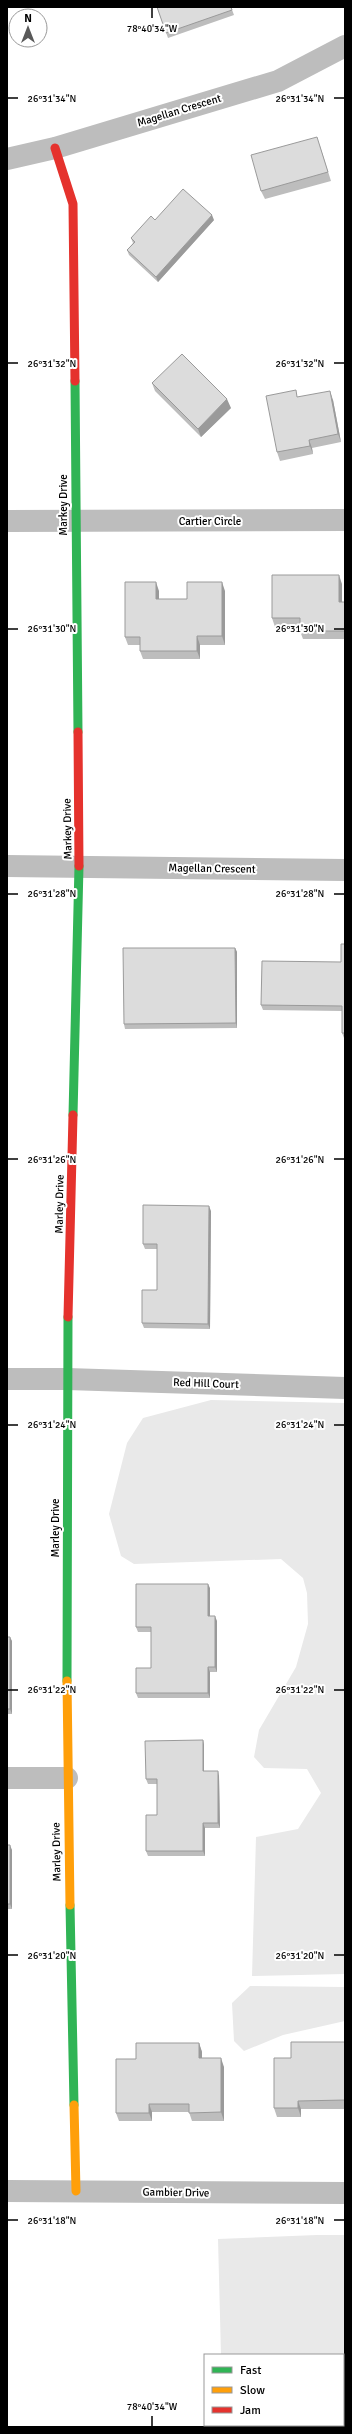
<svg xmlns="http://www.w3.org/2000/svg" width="352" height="2434" font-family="Signika,sans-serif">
  <rect width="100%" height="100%" fill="#fff"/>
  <path fill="#e9e9e9" d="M211 1400 345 1403V1974L252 1976 256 1837 298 1829 321 1793 307 1769 264 1768 254 1757 259 1730 296 1667 308 1624 307 1593 303 1578 281 1559 134 1564 121 1556 109 1514 127 1443 143 1418Z
    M250 1986 345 1987V2021L283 2035 244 2051 234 2041 232 2003Z
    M317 2235H345V2427H223V2425H343V2355H221L218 2239Z"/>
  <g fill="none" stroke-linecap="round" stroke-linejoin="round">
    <path stroke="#bdbdbd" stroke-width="22" d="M7 159 55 148 278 81 345 46
      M7 521 345 520
      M7 866 345 870
      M7 1379H67L345 1388
      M7 1778H67
      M7 2191 345 2193"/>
    <path stroke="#30b455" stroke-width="9" d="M75 381 78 732
      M73 1115 79 866
      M67 1681 68 1317
      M70 1905 74 2105"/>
    <path stroke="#ff9f0a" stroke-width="9" d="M67 1681 70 1905
      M74 2105 76 2191"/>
    <path stroke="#e5322d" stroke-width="9" d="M55 148 73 204 75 381
      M78 732 79 866
      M68 1317 73 1115"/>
  </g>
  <path fill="#bdbdbd" d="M157 7H231L234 15 168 38Z
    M320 146 331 181 265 199 261 191Z
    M155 220H214L158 282 129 255 127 250 133 243 131 238Z
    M152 383 231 408 201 437 155 391Z
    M298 397 333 400 341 442 312 448 313 454 280 461 277 452Z
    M342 584V602H345V639H303L300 631V627H275L272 618Z
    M159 591V599H187L225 591V645H200V659H143L140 651V645H128L125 637Z
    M345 944V1038H344L342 1033V1011L263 1010 261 1005 341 962Z
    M235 948 237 952V1028L125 1029 124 1024Z
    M211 1211 210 1329 144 1328 142 1323 157 1290V1249H145L143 1244Z
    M210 1588V1616L217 1621V1672H210V1698H138L136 1693 151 1668V1632H138L136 1627Z
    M7 1637 12 1641V1714H7Z
    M203 1740 204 1745V1771L219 1776 220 1828H205V1856H148L146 1851 157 1815V1784H148L146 1779Z
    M7 1845 12 1850V1909H7Z
    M345 2042V2109H301V2117H277L274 2108 291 2058Z
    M199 2043 202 2052V2058L224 2067V2121H192L189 2112H152V2121H119L116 2113 136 2059Z"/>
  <path fill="#9a9a9a" d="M212 215 214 220 158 282 156 277Z
    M330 391 333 400 341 442 338 434Z
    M227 399 231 408 201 437 198 429Z
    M309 440 312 448 313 454 310 446Z
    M339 575 342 584V611L339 602Z
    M156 582 159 591V607L156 599Z
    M222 582 225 591V645L222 636Z
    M197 636 200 645V659L197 651Z
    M235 948 237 952V1028L236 1023Z
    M209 1206 211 1211 210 1329 208 1324Z
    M208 1584 210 1588V1621L208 1616Z
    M215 1616 217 1621V1672L215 1667Z
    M10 1637 12 1641V1714L10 1709Z
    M208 1667 210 1672V1698L208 1693Z
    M203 1740 204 1745V1776L203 1771Z
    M218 1771 219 1776 220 1828 218 1823Z
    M203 1823 205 1828V1856L203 1851Z
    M10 1845 12 1850V1909L10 1904Z
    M199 2043 202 2052V2067L199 2058Z
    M221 2058 224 2067V2121L221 2112Z
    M298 2101 301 2109V2117L298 2108Z
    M149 2104 152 2112V2121L149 2113Z"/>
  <path fill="#dcdcdc" stroke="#9a9a9a" d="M157 7H231L232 10 166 33Z
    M317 137 328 172 261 191 251 155Z
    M183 189 212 215 156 277 127 250 135 242 131 238 151 216 155 220Z
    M182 354 227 399 198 429 152 383Z
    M296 390 297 397 330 391 338 434 309 440 310 446 277 452 266 396Z
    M272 575H339V602H345V631H300V618H272Z
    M125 582H156V599H187V582H222V636H197V651H140V637H125Z
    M341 944H345V1033H342V1006L261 1005 262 961 341 962Z
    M123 948H235L236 1023 124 1024Z
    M143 1205 209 1206 208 1324 142 1323V1290H157V1244H143Z
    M136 1584H208V1616H215V1667H208V1693H136V1668H151V1627H136Z
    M7 1637H10V1709H7Z
    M203 1740V1771H218V1823H203V1851H146V1815H157V1779H146L145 1741Z
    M7 1845H10V1904H7Z
    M291 2042H345V2100L298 2101V2108H274V2058H291Z
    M136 2043H199V2058H221V2112L189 2113V2104H149V2113H116V2059H136Z"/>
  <path fill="none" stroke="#000" stroke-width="1.5" d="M152 8V18M8 98H18M334 98H344M8 363H18M334 363H344M8 629H18M334 629H344M8 894H18M334 894H344M8 1159H18M334 1159H344M8 1425H18M334 1425H344M8 1690H18M334 1690H344M8 1955H18M334 1955H344M8 2220H18M334 2220H344M152 2416V2426"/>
  <g text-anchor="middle" stroke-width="4" stroke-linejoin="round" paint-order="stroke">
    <g font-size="11" fill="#000" stroke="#fff">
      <text transform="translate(179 110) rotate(-17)" y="4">Magellan Crescent</text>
      <text transform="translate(63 505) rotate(-90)" y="4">Markey Drive</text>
      <text x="210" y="525">Cartier Circle</text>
      <text transform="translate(67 829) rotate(-91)" y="4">Markey Drive</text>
      <text transform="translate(212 868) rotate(1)" y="4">Magellan Crescent</text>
      <text transform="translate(59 1204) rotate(-89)" y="4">Marley Drive</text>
      <text transform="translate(206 1383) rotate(2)" y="4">Red Hill Court</text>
      <text transform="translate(55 1528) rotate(-90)" y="4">Marley Drive</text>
      <text transform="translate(56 1852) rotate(-91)" y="4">Marley Drive</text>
      <text transform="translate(176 2192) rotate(1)" y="4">Gambier Drive</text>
    </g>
  </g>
  <g font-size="10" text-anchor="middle" fill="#000" stroke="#fff" stroke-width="4" stroke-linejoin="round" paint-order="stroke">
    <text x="152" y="32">78°40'34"W</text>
    <text x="52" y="102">26°31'34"N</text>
    <text x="300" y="102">26°31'34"N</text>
    <text x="52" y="367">26°31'32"N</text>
    <text x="300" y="367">26°31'32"N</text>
    <text x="52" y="632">26°31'30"N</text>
    <text x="300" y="632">26°31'30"N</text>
    <text x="52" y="897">26°31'28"N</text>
    <text x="300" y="897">26°31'28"N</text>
    <text x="52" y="1163">26°31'26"N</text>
    <text x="300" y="1163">26°31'26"N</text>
    <text x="52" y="1428">26°31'24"N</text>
    <text x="300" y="1428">26°31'24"N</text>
    <text x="52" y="1693">26°31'22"N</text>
    <text x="300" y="1693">26°31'22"N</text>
    <text x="52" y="1959">26°31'20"N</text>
    <text x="300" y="1959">26°31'20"N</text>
    <text x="52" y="2224">26°31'18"N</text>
    <text x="300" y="2224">26°31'18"N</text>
    <text x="152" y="2410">78°40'34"W</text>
  </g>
  <rect width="352" height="2434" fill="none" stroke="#000000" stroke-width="16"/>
  <rect x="204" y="2354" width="140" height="72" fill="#ffffff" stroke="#999999"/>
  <rect x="212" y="2367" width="20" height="6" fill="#30b455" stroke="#999999"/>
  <text x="240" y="2374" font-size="12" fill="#000000">Fast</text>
  <rect x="212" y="2387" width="20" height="6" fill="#ff9f0a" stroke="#999999"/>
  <text x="240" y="2394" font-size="12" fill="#000000">Slow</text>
  <rect x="212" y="2407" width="20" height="6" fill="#e5322d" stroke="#999999"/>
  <text x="240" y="2414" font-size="12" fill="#000000">Jam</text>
  <g transform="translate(28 28)"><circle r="19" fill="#ffffff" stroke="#999999"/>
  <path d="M0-3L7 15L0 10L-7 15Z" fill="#595959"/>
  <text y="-6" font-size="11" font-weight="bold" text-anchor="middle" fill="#000000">N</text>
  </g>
</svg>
